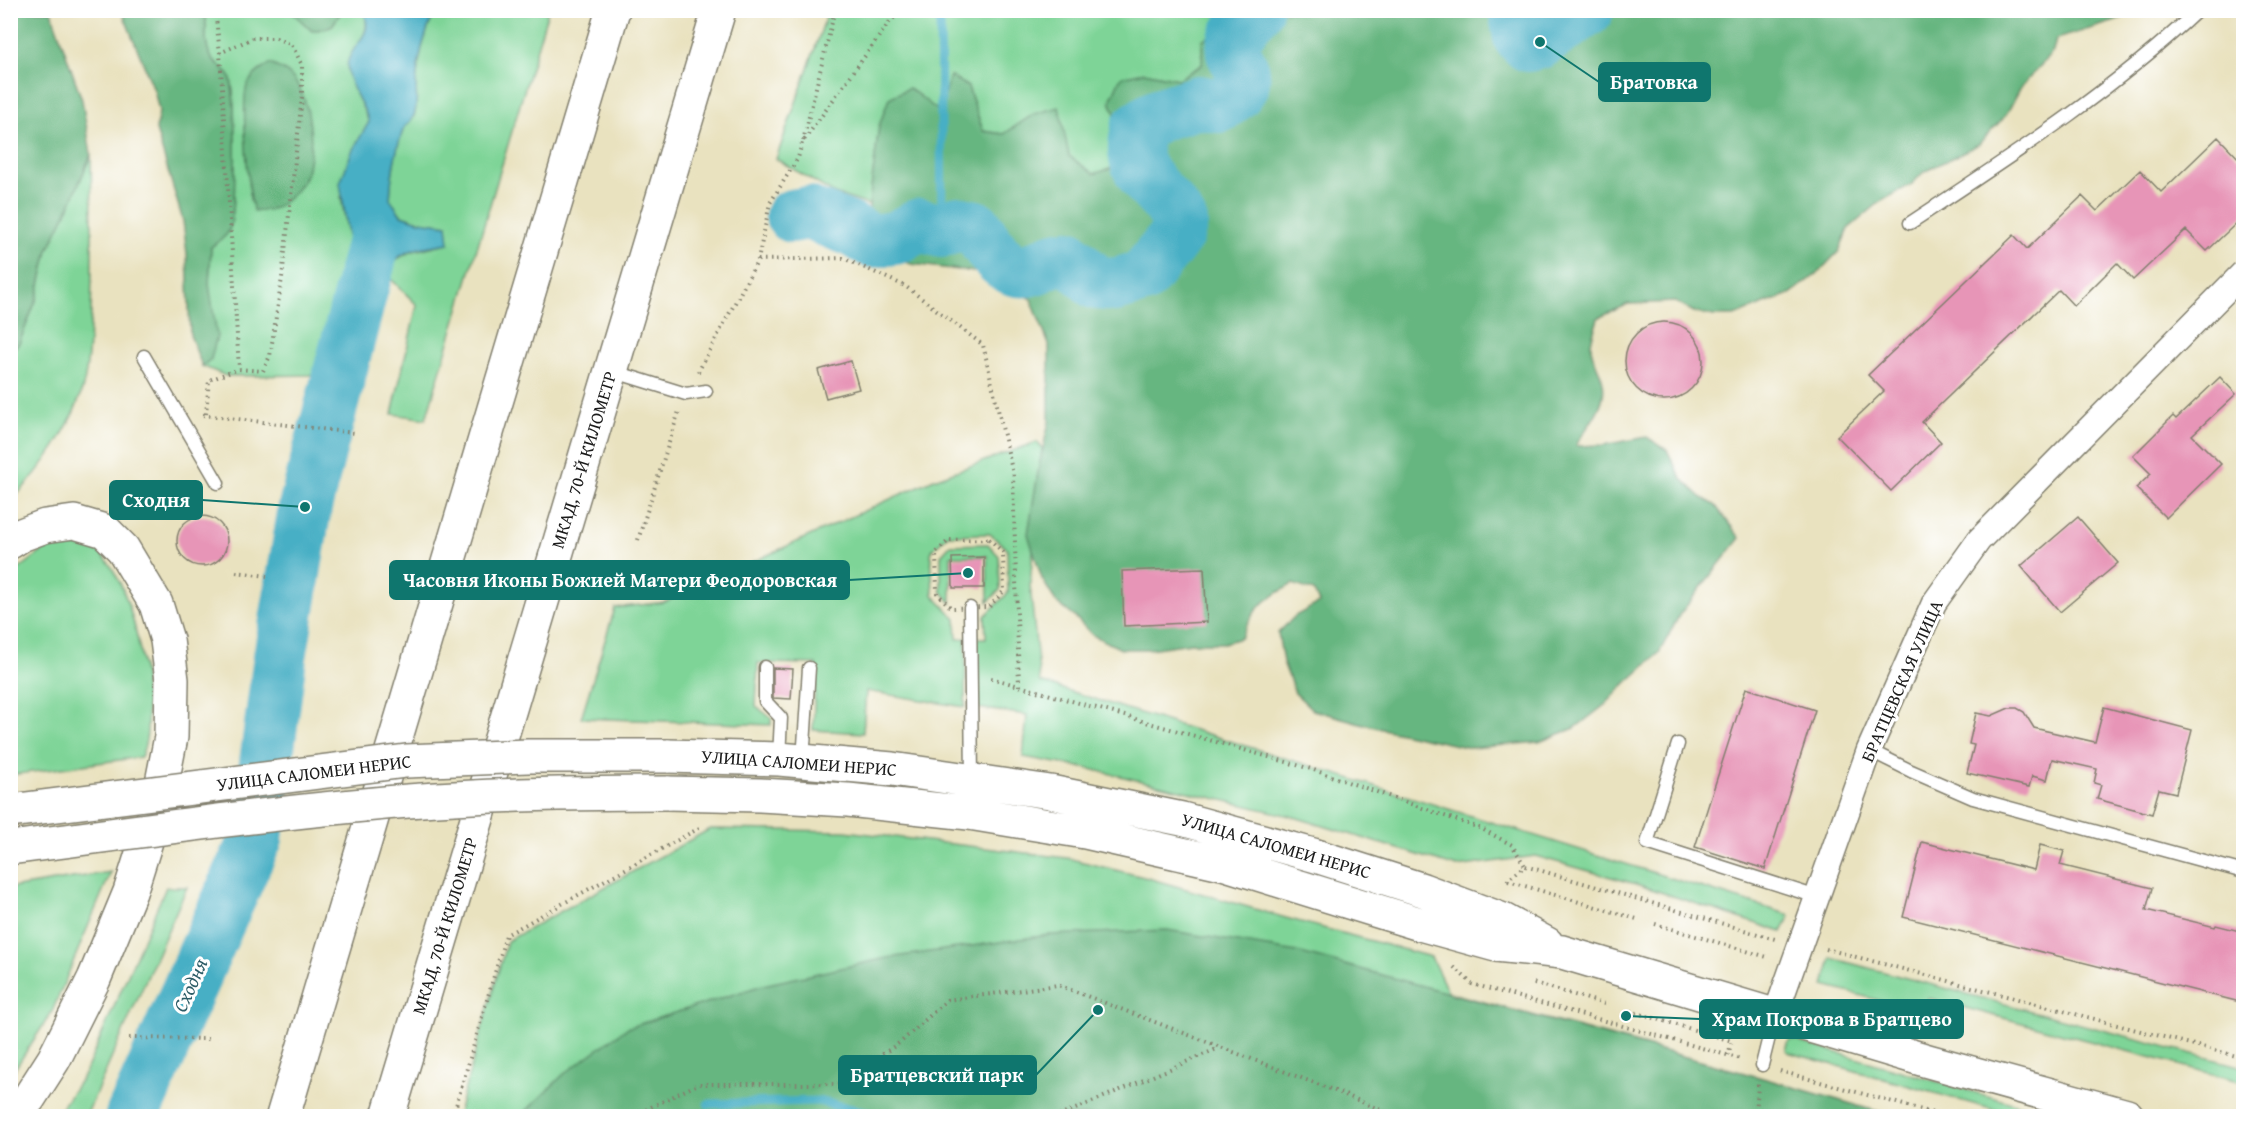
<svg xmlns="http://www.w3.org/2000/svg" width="2254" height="1127" font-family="'Gentium Book Plus',serif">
  <rect width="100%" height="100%" fill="#fff"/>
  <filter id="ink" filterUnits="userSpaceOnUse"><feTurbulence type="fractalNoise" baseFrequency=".0167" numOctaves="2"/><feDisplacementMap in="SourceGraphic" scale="12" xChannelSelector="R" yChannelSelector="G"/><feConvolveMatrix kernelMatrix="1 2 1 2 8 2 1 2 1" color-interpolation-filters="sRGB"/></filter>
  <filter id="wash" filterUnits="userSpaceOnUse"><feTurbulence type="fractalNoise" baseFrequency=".008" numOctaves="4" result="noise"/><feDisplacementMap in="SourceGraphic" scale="24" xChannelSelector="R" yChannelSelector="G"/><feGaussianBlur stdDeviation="1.35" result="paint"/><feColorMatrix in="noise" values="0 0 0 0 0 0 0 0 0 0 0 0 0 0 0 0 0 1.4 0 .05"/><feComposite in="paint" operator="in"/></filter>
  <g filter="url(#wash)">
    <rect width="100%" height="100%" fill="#e9e2bf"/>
    <path fill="#7ed497" stroke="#4d785a" stroke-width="1.5" fill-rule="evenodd" d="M205 11H291L312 31 331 27 342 11H363C371 27 363 39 353 52L357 95 369 122 362 136 341 197 350 247V257L341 289 343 299 335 311 320 375 226 376 202 366 211 359V310L209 284 211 247C216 243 225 238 228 232 237 215 236 100 231 80 228 68 219 68 213 60 202 45 208 27 205 11ZM246 123 309 147 308 169 250 200Z
      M435 11H548L426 419 392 414 417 305 388 276 397 259 410 252 448 243 447 225 419 221 401 215 390 199C391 176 395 152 403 130 406 124 412 121 414 116 418 105 416 94 416 83 418 58 425 33 435 11Z
      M828 11H1244L1237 29 1220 30 1202 65 1178 79 1144 72 1110 101 1116 116 1122 145 1113 168 1094 174 1069 156 1034 114 1004 134 983 131 968 87 951 76 940 112 879 126 869 205 835 194 776 159Z
      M91 155C92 208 93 261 91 314 89 336 89 360 84 382 74 425 41 471 11 501V351L19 343 37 298 48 250 70 205Z
      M1037 442 1042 448 1030 585 1040 682 1790 915 1782 932 1636 884 1535 856 1457 867 1294 817 1090 769 1023 757 1027 715 977 708 976 638H986L985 616 1008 593 1007 549 990 534 948 535 931 551 933 595 956 619 957 639 966 638 965 707 866 691 863 733 813 730 816 664 758 663 756 706 771 718V725L581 718 615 608 665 602 934 479Z
      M65 543C75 544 87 544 96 550 133 574 153 698 146 740 145 746 143 752 141 757L11 775V575L44 550Z
      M988 544 999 556 1000 590 988 602 987 556H951V603L941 591V555L950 545Z
      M710 829 845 831 1067 858 1148 878 1286 918 1431 957 1448 992 1759 1077 1893 1116H457L507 941Z
      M111 872 52 1012 11 1075V888Z
      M166 887H187L86 1116H56L85 1073Z
      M1831 958 2243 1067V1082L1928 998 1924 1012 1824 986Z
      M1789 1040H1793L2057 1116H2016L1788 1052 1786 1050Z"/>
    <path fill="#66b680" stroke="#41694e" stroke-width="1.5" d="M11 10 51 11 82 100 91 154 70 205 48 250 37 298 19 343 11 351Z
      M122 11H205C208 27 202 45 213 60 219 68 228 68 231 80 236 100 238 217 228 232 225 238 216 243 211 247L209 284 217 336 211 359 202 366 190 335 187 254 183 221 156 130 159 111 154 90Z
      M291 11H342L331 27 312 31Z
      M1244 11H2134L2116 21 2056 39 2053 52 2021 87 2006 115 1979 144 1924 172 1912 184 1880 202 1848 229 1839 251 1817 274 1790 294 1734 316H1714L1694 312 1675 302 1628 304 1598 318C1596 327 1591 337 1591 346 1591 362 1607 375 1603 396 1600 413 1584 430 1576 446L1603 445 1647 437 1667 450 1681 478 1701 497 1715 505 1740 538 1680 614 1659 653 1626 683 1606 704 1575 728 1539 742 1471 748 1382 729 1313 710 1295 693 1283 662 1278 633 1295 616 1319 603 1314 591 1293 584C1263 601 1254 606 1241 638L1224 643H1191L1149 649H1121L1092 635 1076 618 1056 602 1042 579 1028 534 1039 466 1049 422V345L1031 299 999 275 911 264 886 254 870 232 869 205 879 126 889 98 909 88 940 112 950 76 968 87 983 131 1004 134 1034 114 1059 107 1069 156 1094 174 1113 168 1122 145 1116 116 1110 101 1121 77 1144 72 1178 79 1202 65V40L1220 30 1237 29Z
      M270 64C276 67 286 70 290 75 311 97 314 140 308 168 305 184 287 203 272 209 267 211 260 210 254 211 248 195 241 100 247 86 252 75 260 70 270 64Z
      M1167 930 1297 952 1759 1077 1893 1116H521L564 1074 627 1028 763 985 887 958 1049 935Z"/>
    <path fill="#46afc5" stroke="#316670" stroke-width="1.5" d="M363 11H435C425 33 418 58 416 83 416 94 418 105 414 115 412 121 406 124 403 130 395 152 391 176 390 199L401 215 419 221 447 225 449 243C434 246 409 247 397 259 387 269 382 290 373 302L343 299C340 281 350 265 350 247L340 183 352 151 369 122C364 103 343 80 348 61 354 41 375 35 363 11Z"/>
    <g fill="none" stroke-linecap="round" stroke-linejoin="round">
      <path stroke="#46afc5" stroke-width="9" d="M940 10 942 231
        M708 1104 818 1101 881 1116"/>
      <path stroke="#46afc5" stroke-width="54" d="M1515 10 1520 37 1528 45 1540 42 1587 10
        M792 216 808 213 850 229 872 241 895 238 920 225 942 231 958 223 976 227C988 246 1005 278 1032 269 1047 264 1050 258 1068 257L1097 283 1115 285 1143 277 1177 235 1181 222C1168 196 1138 182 1135 152 1134 145 1137 135 1138 128L1158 115 1199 102 1219 106C1233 97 1248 88 1242 69 1240 63 1234 58 1233 52 1232 35 1245 22 1256 10
        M132 1116 256 838 280 657 305 507 375 237V229"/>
    </g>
    <g id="blocks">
      <path fill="#e795b7" d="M2218 137 2244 164V216L2207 251 2186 230 2133 280 2117 263 2074 306 2059 290 1922 422 1941 442 1891 491 1837 436 1884 391 1868 375 2014 235 2027 249 2082 196 2097 211 2140 170 2161 192Z
        M1625 361a39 39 0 1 1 78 0a39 39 0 1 1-78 0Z
        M851 361 859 389 826 398 818 370Z
        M2220 377 2236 394 2192 435 2221 464 2166 518 2136 488 2151 474 2133 456 2173 416 2176 419Z
        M177 541a25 25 0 1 1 50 0a25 25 0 1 1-50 0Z
        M2078 517 2118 563 2060 612 2021 566Z
        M984 557V588H953L952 558Z
        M1204 568 1207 622 1124 626 1122 571Z
        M773 668 793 669 791 699 773 698Z
        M1746 688 1815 710 1765 869 1695 847Z
        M2104 707 2192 730 2176 793 2159 789 2152 814 2097 799 2101 785 2094 783 2097 769 2052 759 2047 780 2032 776 2029 787 1967 773 1974 745 1969 744 1976 713 1991 716 2009 708H2017L2024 712 2034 728 2095 742Z
        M1922 842 2034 870 2040 845 2064 851 2060 865 2152 888 2146 910 2215 927 2216 925 2244 932V1003L1903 917Z"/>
    </g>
  </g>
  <g filter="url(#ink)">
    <use href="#blocks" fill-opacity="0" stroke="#827f6e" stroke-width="1.5"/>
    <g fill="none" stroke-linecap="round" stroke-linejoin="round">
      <defs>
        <path id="lane" d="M1910 223C2010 157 2111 92 2198 10
          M144 356 218 483
          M612 371 686 394 706 391
          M970 608 972 779
          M765 667V701L781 718 779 758
          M1678 744 1647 843 1817 897
          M1869 750 1911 771 1973 798 2244 872
          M803 761 809 668
          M1762 1065 1774 1017"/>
        <path id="street" d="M1775 1016 1869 750 1934 603 1979 540 2244 272"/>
        <path id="secondary" d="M10 542 21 535 45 526 74 522 105 531 123 549 156 604 167 640 172 680 171 737 158 803 130 892 94 979 54 1059 29 1098 11 1116
          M667 756 779 759 892 769 1050 792 1182 819 1313 855 1423 890 1503 920 1547 944
          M667 793 760 795 848 800 969 813 1085 832 1226 864 1420 924 1496 945 1562 952 1928 1061 2127 1116"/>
        <path id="highway" d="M283 1116 613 10
          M388 1116 719 10"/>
      </defs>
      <use href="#lane" stroke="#827f6e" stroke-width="15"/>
      <use href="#street" stroke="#827f6e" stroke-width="27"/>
      <use href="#secondary" stroke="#827f6e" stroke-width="36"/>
      <use href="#highway" stroke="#827f6e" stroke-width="36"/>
      <path stroke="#827f6e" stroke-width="4" stroke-dasharray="1.5 4.5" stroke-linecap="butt" d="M215 10 220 53 239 369 263 371 270 356 282 278 302 97V65L292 45 276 38H253L220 53
        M803 141 835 10
        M758 260 843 258 905 286 983 345 1013 474 1019 686
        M698 372 758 260 770 203 798 158 802 143 891 20 904 10
        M206 414 209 380 239 369
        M203 415 355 433
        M989 539 1003 552 1004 591 989 607 951 608 937 593 936 553 949 540Z
        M638 540 679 411
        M236 572 267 576
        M991 678 1311 769 1482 829 1512 845 1525 866
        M1507 881 1525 866 1775 939
        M1508 881 1637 919
        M1655 924 1767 957
        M1826 949 2244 1058
        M1454 967 1472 984 1741 1059
        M1534 983 1608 1005
        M1630 1011 1732 1041 1728 1055
        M129 1038 211 1039
        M1780 1071 1944 1116
        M453 1116 506 935 703 826
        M636 1116 637 1114 698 1084H839L902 1041 947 1000 1058 985 1338 1092 1395 1116
        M1059 1116 1219 1048
        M1756 1116 1758 1084"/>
      <use href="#lane" stroke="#fff" stroke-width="12"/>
      <use href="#street" stroke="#fff" stroke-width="24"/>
      <use href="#secondary" stroke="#fff" stroke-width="33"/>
      <use href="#highway" stroke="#fff" stroke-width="33"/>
      <defs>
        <path id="secondary-bridge" d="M10 811 406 761 528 756H667
          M10 848C143 831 275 812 408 801 494 794 581 793 667 793"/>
      </defs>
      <use href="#secondary-bridge" stroke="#827f6e" stroke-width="36" stroke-linecap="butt"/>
      <use href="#secondary-bridge" stroke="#fff" stroke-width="33"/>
    </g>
  </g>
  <g text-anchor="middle" stroke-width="6" stroke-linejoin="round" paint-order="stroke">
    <g font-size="18" fill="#1c1c1c" stroke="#fff">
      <text transform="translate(584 460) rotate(-73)" y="6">МКАД, 70-Й КИЛОМЕТР</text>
      <text transform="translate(1902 681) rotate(-66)" y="6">БРАТЦЕВСКАЯ УЛИЦА</text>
      <text transform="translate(799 763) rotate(4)" y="6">УЛИЦА САЛОМЕИ НЕРИС</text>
      <text transform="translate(314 773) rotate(-7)" y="6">УЛИЦА САЛОМЕИ НЕРИС</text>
      <text transform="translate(1276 846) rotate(16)" y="6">УЛИЦА САЛОМЕИ НЕРИС</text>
      <text transform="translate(445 926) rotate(-73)" y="6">МКАД, 70-Й КИЛОМЕТР</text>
    </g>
    <g font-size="20" font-style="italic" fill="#2f5e68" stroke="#fff">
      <text transform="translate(190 985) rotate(-66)" y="7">Сходня</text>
    </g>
  </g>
  <path fill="none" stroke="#0f766e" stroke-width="2" d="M1540 42L1599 82M305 507L202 500M968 573L849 580M1626 1016L1700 1019M1098 1010L1036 1075"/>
  <g fill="#0f766e" stroke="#fff" stroke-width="2">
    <circle cx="1540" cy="42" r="6"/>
    <circle cx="305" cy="507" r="6"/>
    <circle cx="968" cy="573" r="6"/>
    <circle cx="1626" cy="1016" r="6"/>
    <circle cx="1098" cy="1010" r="6"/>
  </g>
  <g fill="#0f766e" stroke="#0f766e" stroke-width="2">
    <rect x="1599" y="63" width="111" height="38" rx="6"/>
    <rect x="110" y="481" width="92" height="38" rx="6"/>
    <rect x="390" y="561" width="459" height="38" rx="6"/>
    <rect x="1700" y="1000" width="263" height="38" rx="6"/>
    <rect x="839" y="1056" width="197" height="38" rx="6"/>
  </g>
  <g font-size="20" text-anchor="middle" font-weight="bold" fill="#fff">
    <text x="1654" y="89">Братовка</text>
    <text x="156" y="507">Сходня</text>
    <text x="620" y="587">Часовня Иконы Божией Матери Феодоровская</text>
    <text x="1832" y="1026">Храм Покрова в Братцево</text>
    <text x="937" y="1082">Братцевский парк</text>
  </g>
  <rect width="2254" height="1127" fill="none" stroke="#fff" stroke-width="36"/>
</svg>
